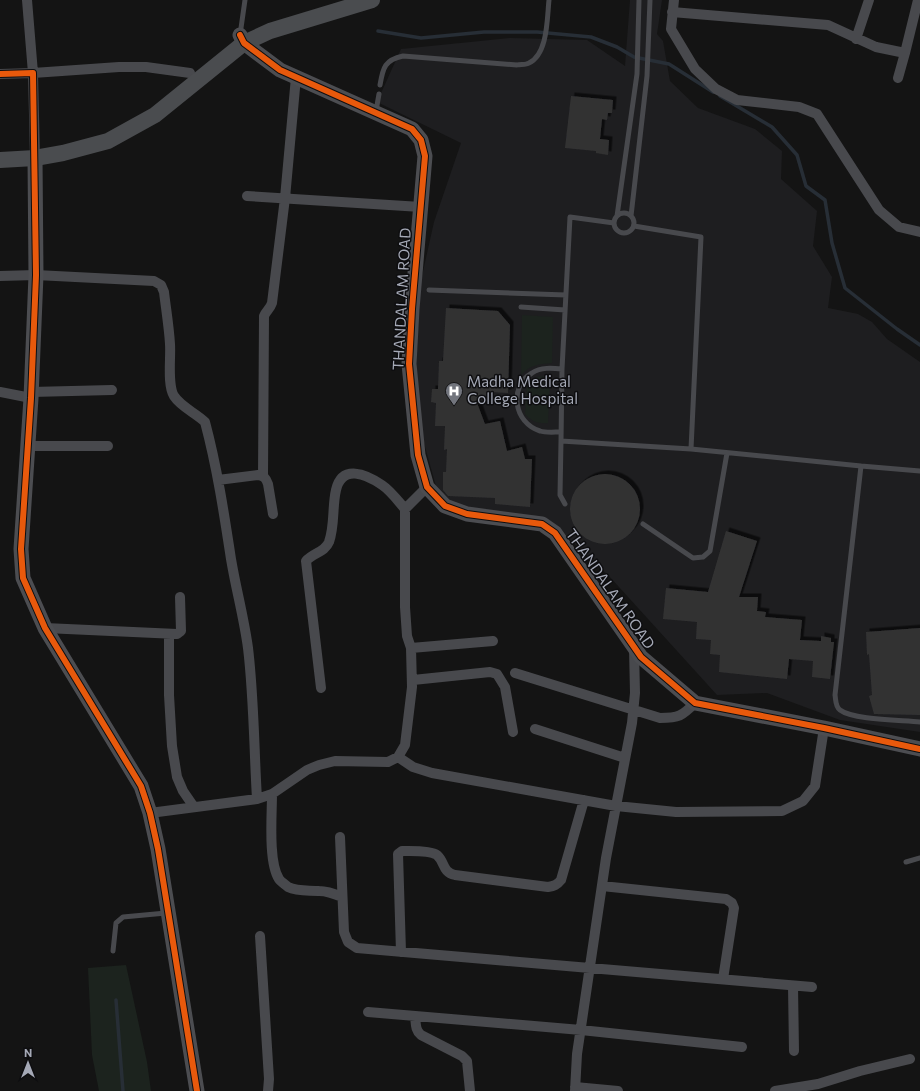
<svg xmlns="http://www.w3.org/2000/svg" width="920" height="1091" font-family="Commissioner,sans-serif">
  <defs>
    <filter id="shadow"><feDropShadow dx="3.5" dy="-3.5" stdDeviation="0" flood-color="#0009"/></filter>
  </defs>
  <rect width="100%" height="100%" fill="#141414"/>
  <path fill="#1e1e20" d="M630 0H662L657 34 663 41 670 81 698 108 755 129 782 151 781 179 817 211 813 246 832 277 828 308 858 314 872 322 887 339 920 362V732L840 720 767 693 717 695 609 576 549 520 471 510 439 497 422 436 416 372 420 285 434 222 461 143 377 102 401 49 510 38 587 40 625 66Z"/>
  <path fill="#1c231e" d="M522 315 553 317 552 363C539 364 530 365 521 375Z
    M546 376H550L548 423C538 424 531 421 525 414L527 386 537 377Z
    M126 965 147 1062 151 1091H99L92 1055 88 968Z"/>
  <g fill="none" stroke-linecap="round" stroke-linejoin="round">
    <path stroke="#272e36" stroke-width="3.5" d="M378 31 421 38 484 32H537L591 37 617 47 634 57 669 64 713 92
      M720 96 772 127 797 155 806 186 825 200 832 243 845 288 897 329 920 345
      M116 1000 123 1091"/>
  </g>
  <path fill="#323233" filter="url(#shadow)" d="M571 96 613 100 612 113H608L607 120 602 119 600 139 609 140 608 155 596 153V151L565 148Z
    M446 308 498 311 510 325 508 393 490 392 477 403 485 424 500 421 507 451 522 447 525 459H532L530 507 495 504V498L448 496 443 490V472H446L447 449 444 450 445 426H435L436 403 431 402 432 389H438L439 361H443Z
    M570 509a35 35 0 1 1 70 0a35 35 0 1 1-70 0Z
    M726 531 757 541 739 597H758L757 611 766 612 765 617 802 620 800 640 821 641V636L831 638V642H834L830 679 812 677 813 661 789 659 787 679 719 672 720 655 710 654 711 640 696 639 697 622 663 619 666 588 708 592Z
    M920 628V715L874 714 869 696 872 695 869 654 867 655 866 632Z"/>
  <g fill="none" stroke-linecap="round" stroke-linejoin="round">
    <path stroke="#48494d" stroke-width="5" d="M240 35 245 0
      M380 85C383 67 385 60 403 56L517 65C520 64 526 65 529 63 548 54 547 18 549 0
      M376 111 379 94
      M614 223a10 10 0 1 1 20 0a10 10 0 1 1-20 0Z
      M617 216 637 74 639 0
      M631 216 647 76 650 0
      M614 223 570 217 562 369 561 441 691 449 701 237 634 226
      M429 290 566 295
      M521 307 565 310
      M561 432C554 432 546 433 540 431 514 423 508 387 532 373 541 367 552 368 562 369
      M561 441 560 495 565 504
      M691 449 861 466 835 695C836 700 835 706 840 710 853 720 902 720 920 722
      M861 466 920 471
      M643 524 693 558 703 557 710 551 727 453
      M906 862 920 858
      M113 951 116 923 123 917 166 913"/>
    <path stroke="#48494d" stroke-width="10" d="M27 0 33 73 119 67H146L190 73
      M674 0 671 29 695 69 716 89 737 100 799 107 817 114 879 210 899 227 920 232
      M672 12 828 25 876 47 905 53 918 0
      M856 39 869 0
      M0 74 33 73 35 158
      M898 78 905 53
      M247 196 421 207
      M0 276 36 275 154 281 161 285 164 292C166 309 169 327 170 344 171 358 167 385 174 396 181 407 196 413 205 422 217 467 224 513 231 559 236 589 244 618 248 648 254 698 254 749 257 799
      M0 392 31 398
      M31 392 112 390
      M28 446H108
      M263 476 264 316C266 311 270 309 272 303L285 198 296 77
      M218 480 258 475C264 476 266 478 268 484L273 514
      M405 509 427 487
      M45 628 177 634 181 631 180 597
      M169 634V695L172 746 177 777 183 791 194 807
      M515 673 660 718C679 718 682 716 695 703
      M413 680 490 672 497 674 505 687 513 732
      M321 688 306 561C313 553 325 552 329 542 335 525 332 507 336 490 342 464 366 474 382 485 391 491 398 501 405 509V607L407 636 411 648 493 641
      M535 729 625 758
      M398 757 413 767 432 773 616 806 676 812 782 811 803 801 815 786 824 728
      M272 794C272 815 268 862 279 879 281 882 286 885 288 887 298 892 309 890 319 891 327 891 335 894 342 897
      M150 813 257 799 272 794 307 770 319 765 335 761 388 762 398 757 405 745 412 687 411 648
      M340 837 344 932 348 942 357 948 812 987
      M602 886 726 899 732 903 734 908 723 979
      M260 936 269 1079 268 1091
      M401 952 398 854 402 851C410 851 430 850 437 855 445 862 442 872 455 875L548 887C554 886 557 885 561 880L584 800
      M793 986 794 1051
      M368 1012 581 1030 742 1047
      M415 1016C416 1024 415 1030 421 1035L462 1056 467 1061 470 1091
      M575 1087 618 1091
      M575 1091 577 1054 606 858 632 723 635 693 634 648
      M775 1091 818 1084 860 1071 910 1059"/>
    <path stroke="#4c4d51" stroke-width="15" d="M240 35 244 43 280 70 412 129 421 140 425 156 412 309 409 364 418 455 427 487 445 506 467 514 542 524 555 533 641 657 695 703 824 728 920 749
      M35 158 36 275 31 398 21 549 23 578 45 628 141 786 150 813 158 849 197 1091"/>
    <path stroke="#4a4c4f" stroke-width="16" d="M0 160 35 158 63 153 108 141 155 115 244 43 270 31 372 0"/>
    <defs>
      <path id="cycleway" d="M240 35 244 43 280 70 412 129 421 140 425 156 412 309 409 364 418 455 427 487 445 506 467 514 542 524 555 533 641 657 695 703 824 728 920 749
        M0 74 33 73 36 275 31 398 21 549 23 578 45 628 141 786 150 813 158 849 197 1091"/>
    </defs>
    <use href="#cycleway" stroke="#0e0e10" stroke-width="8"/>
    <use href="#cycleway" stroke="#e8590c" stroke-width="6"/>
  </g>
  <defs>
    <symbol id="hospital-pin" viewBox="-11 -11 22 30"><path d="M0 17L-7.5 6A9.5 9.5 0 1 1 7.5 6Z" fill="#72757d" stroke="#0e0e10"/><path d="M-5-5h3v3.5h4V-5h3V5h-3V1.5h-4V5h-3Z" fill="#fff"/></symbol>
  </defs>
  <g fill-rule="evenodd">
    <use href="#hospital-pin" x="444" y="381" width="20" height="27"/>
  </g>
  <g text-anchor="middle" stroke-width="3" stroke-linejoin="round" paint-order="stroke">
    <g font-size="15" fill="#a5a9b6" stroke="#0e0e10">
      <text transform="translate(402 299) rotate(-87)" y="5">THANDALAM ROAD</text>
      <text transform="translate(610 589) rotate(55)" y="5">THANDALAM ROAD</text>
    </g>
    <g font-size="15" fill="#a5a9b6" stroke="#0e0e10" text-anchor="start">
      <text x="467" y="387">Madha Medical<tspan x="467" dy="17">College Hospital</tspan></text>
    </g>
  </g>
  <g transform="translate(28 1063)" stroke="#0e0e10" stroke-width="3" paint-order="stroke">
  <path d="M0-3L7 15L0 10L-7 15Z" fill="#a5a9b6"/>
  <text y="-6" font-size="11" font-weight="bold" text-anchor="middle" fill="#a5a9b6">N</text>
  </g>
</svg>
